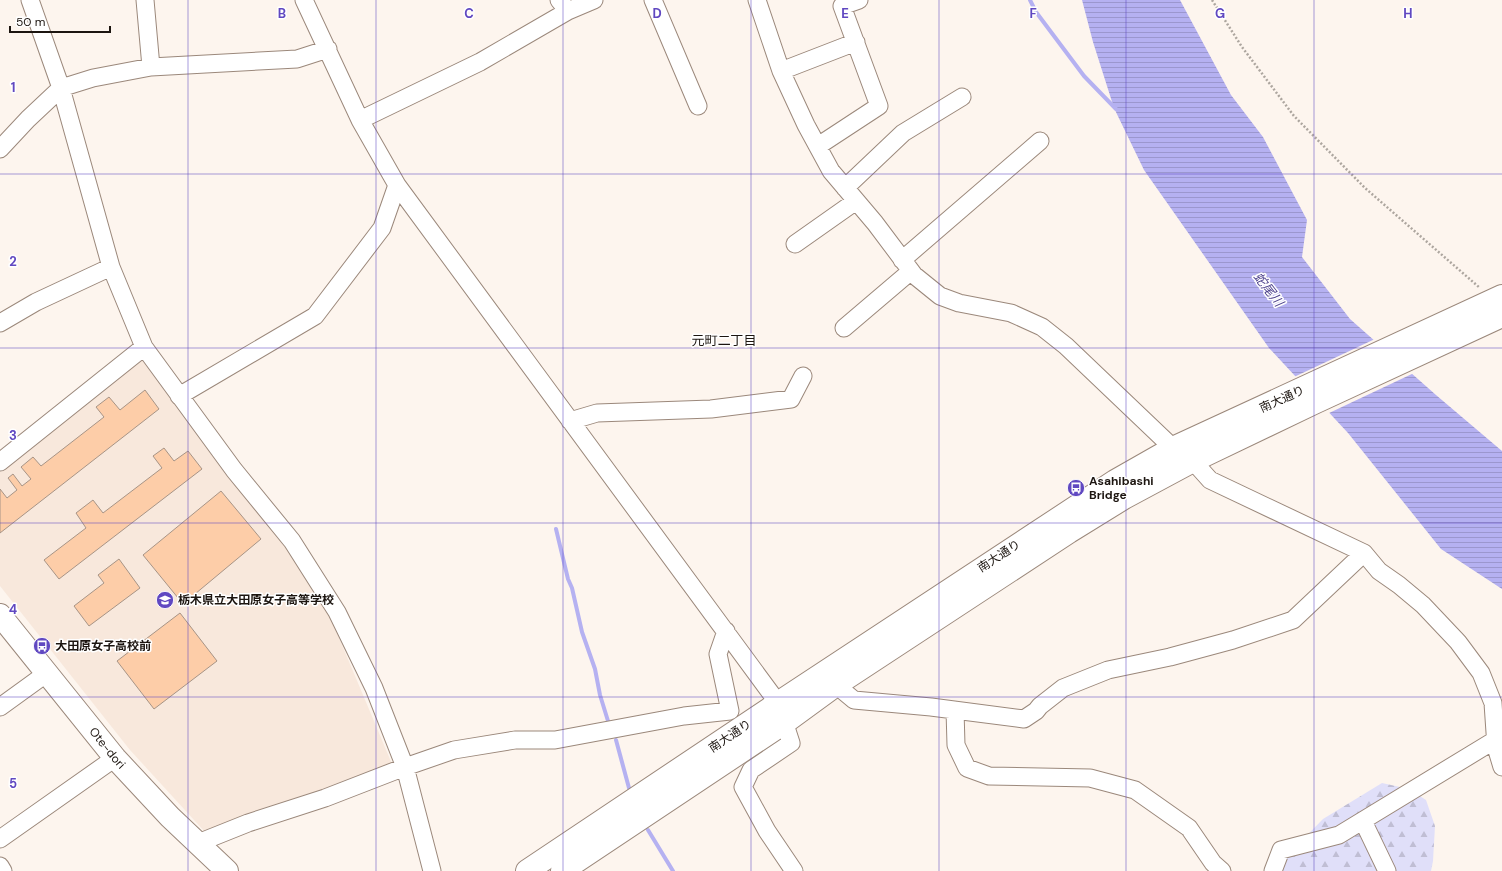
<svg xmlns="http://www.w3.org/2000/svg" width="1502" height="871" font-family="'DM Sans','Noto Sans JP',sans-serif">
  <defs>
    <pattern id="forest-firs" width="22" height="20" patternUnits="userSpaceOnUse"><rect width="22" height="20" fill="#e0dff9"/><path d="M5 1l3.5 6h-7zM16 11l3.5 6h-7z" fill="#c0bed4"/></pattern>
    <pattern id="water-rules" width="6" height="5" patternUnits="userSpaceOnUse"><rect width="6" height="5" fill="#b5b1f1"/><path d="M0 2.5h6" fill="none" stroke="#9b97ce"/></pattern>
  </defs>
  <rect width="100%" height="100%" fill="#fdf5ee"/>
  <path fill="#f8e8dc" d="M144 356 285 547 329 614 392 764 205 832 130 750 0 586V468Z"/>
  <path fill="url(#forest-firs)" d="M1382 783 1409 789 1426 800 1435 826 1433 861 1431 871H1272L1323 819Z"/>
  <path fill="url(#water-rules)" d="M1082 0H1180L1231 95 1263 137 1307 220 1302 257 1350 319 1436 395 1502 451V589L1441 549 1348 433 1269 348 1144 170 1114 108 1093 42Z"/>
  <path fill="#fdf5ee" d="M1375 339 1414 373 1327 414 1294 377Z"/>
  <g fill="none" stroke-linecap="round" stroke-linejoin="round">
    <path stroke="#b5b1f1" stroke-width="4" d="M1030 0 1036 12 1084 76 1116 109
      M556 529 568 579 572 588 582 632 595 669 600 695 608 721
      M616 740 629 788
      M648 830 673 871"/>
  </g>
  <path fill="#fdcda8" stroke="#a79486" d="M145 390 159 409 0 533V489L7 498 17 490 8 478 13 474 22 486 31 479 21 467 33 457 41 466 104 417 96 407 109 397 120 410Z
    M164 448 174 461 188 451 202 469 59 579 44 560 86 528 76 513 93 500 103 513 162 468 153 456Z
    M221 491 261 539 183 604 143 555Z
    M119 559 140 588 89 626 74 606 104 583 98 575Z
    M180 613 217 661 154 709 117 661Z"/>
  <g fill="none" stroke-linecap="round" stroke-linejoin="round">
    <defs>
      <path id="minor" d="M30 0 61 88 111 267 144 347 234 470 292 541 337 612 374 688 405 767 432 871
        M145 0 151 67
        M304 0 360 120 397 185 778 703 791 743 751 770 743 787 767 831 794 871
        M559 0 568 11
        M653 0 698 106
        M757 0 781 71 806 125 831 171 875 223 914 275 940 296 959 303 1011 313 1042 327 1066 346 1173 448 1193 461 1210 480 1364 553 1379 571 1399 585 1423 605 1458 642 1481 673 1493 703 1496 747 1502 767
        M781 71 856 42
        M360 120 480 62 568 11 594 0
        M818 146 879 106 842 6 859 0
        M0 149 28 119 61 88 93 78 151 67 297 59 328 49
        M845 188 903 133 962 97
        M795 244 856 201
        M902 260 1040 141
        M0 323 36 302 111 267
        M844 328 911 271
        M179 396 315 316 382 228 397 185
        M570 421 597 413 711 409 791 399 803 376
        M0 462 144 347
        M836 685 854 700 931 707 1024 719 1036 711 1040 706 1063 688 1108 670 1170 657 1233 640 1293 620 1364 553
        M0 707 47 673
        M955 710 956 745 967 768 989 776 1090 778 1135 790 1189 828 1213 863 1222 871
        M1363 821 1387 871
        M0 839 115 758
        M198 843 248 823 325 798 405 767 454 750 515 740H555L684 716 730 711 718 654 726 631
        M0 866 3 871
        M1273 871 1281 850 1339 835 1495 740"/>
      <g id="highway">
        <path id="s1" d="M0 615 115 758 170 817 227 871"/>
        <path d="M527 871 778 703 1115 481 1173 448 1502 296"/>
        <path d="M562 871 784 723 836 685 1069 532 1124 498 1193 461 1314 403 1502 316"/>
      </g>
    </defs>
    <use href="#minor" stroke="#9b887b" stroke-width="19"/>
    <use href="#highway" stroke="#9b887b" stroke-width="24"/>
    <path stroke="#ada69f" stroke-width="2.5" stroke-dasharray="2 2" stroke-linecap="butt" d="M1212 0 1242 47 1294 116 1365 188 1480 288"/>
    <use href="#minor" stroke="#fff" stroke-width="17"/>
    <use href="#highway" stroke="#fff" stroke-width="22"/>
  </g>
  <path fill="none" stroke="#6048c1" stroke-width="1" stroke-opacity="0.55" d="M188 0V871M376 0V871M563 0V871M751 0V871M939 0V871M1126 0V871M1314 0V871M0 174H1502M0 348H1502M0 523H1502M0 697H1502"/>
  <defs>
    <symbol id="bus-disc" viewBox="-11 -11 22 22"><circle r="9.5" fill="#6048c1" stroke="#fff"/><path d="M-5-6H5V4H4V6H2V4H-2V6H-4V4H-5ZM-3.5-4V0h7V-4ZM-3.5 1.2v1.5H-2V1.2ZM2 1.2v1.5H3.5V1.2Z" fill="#fff"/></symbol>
    <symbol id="school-disc" viewBox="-11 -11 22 22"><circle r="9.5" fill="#6048c1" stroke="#fff"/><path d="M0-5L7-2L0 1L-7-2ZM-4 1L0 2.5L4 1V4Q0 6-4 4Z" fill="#fff"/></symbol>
  </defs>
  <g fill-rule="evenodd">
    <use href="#bus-disc" x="1066" y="478" width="20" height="20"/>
    <use href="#school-disc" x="155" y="590" width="20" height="20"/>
    <use href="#bus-disc" x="32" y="636" width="20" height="20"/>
  </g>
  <g text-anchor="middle" stroke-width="3" stroke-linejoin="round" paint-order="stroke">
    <g font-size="12" fill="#1c1510" stroke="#fff">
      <text transform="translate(1282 399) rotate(-24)" y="4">南大通り</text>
      <text transform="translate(999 556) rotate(-33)" y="4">南大通り</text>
      <text transform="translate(730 736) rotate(-34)" y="4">南大通り</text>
      <text dy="4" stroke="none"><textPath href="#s1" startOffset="171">Ote-dori</textPath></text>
    </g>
    <g font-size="12" font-weight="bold" fill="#1c1510" stroke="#fff" text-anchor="start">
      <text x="1089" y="485">Asahibashi<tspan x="1089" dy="14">Bridge</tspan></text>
      <text x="178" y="604">栃木県立大田原女子高等学校</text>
      <text x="55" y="650">大田原女子高校前</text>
    </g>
    <g font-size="13" font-style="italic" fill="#4d428d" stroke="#fff">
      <text transform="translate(1269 289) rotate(52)" y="5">蛇尾川</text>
    </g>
    <g font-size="13" fill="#1c1510" stroke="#fff">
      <text x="724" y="345">元町二丁目</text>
    </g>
  </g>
  <g font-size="13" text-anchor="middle" font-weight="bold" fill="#6048c1" stroke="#fff" stroke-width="3" stroke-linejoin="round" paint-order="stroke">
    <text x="282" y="18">B</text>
    <text x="469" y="18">C</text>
    <text x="657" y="18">D</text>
    <text x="845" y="18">E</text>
    <text x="1033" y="18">F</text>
    <text x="1220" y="18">G</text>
    <text x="1408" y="18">H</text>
    <text x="13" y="92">1</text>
    <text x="13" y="266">2</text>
    <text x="13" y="440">3</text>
    <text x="13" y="614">4</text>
    <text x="13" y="788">5</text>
  </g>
  <path d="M10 26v6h100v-6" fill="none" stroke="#1c1510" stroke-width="2"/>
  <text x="16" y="26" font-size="12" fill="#1c1510" stroke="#ffffff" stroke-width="3" paint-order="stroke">50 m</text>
</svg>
